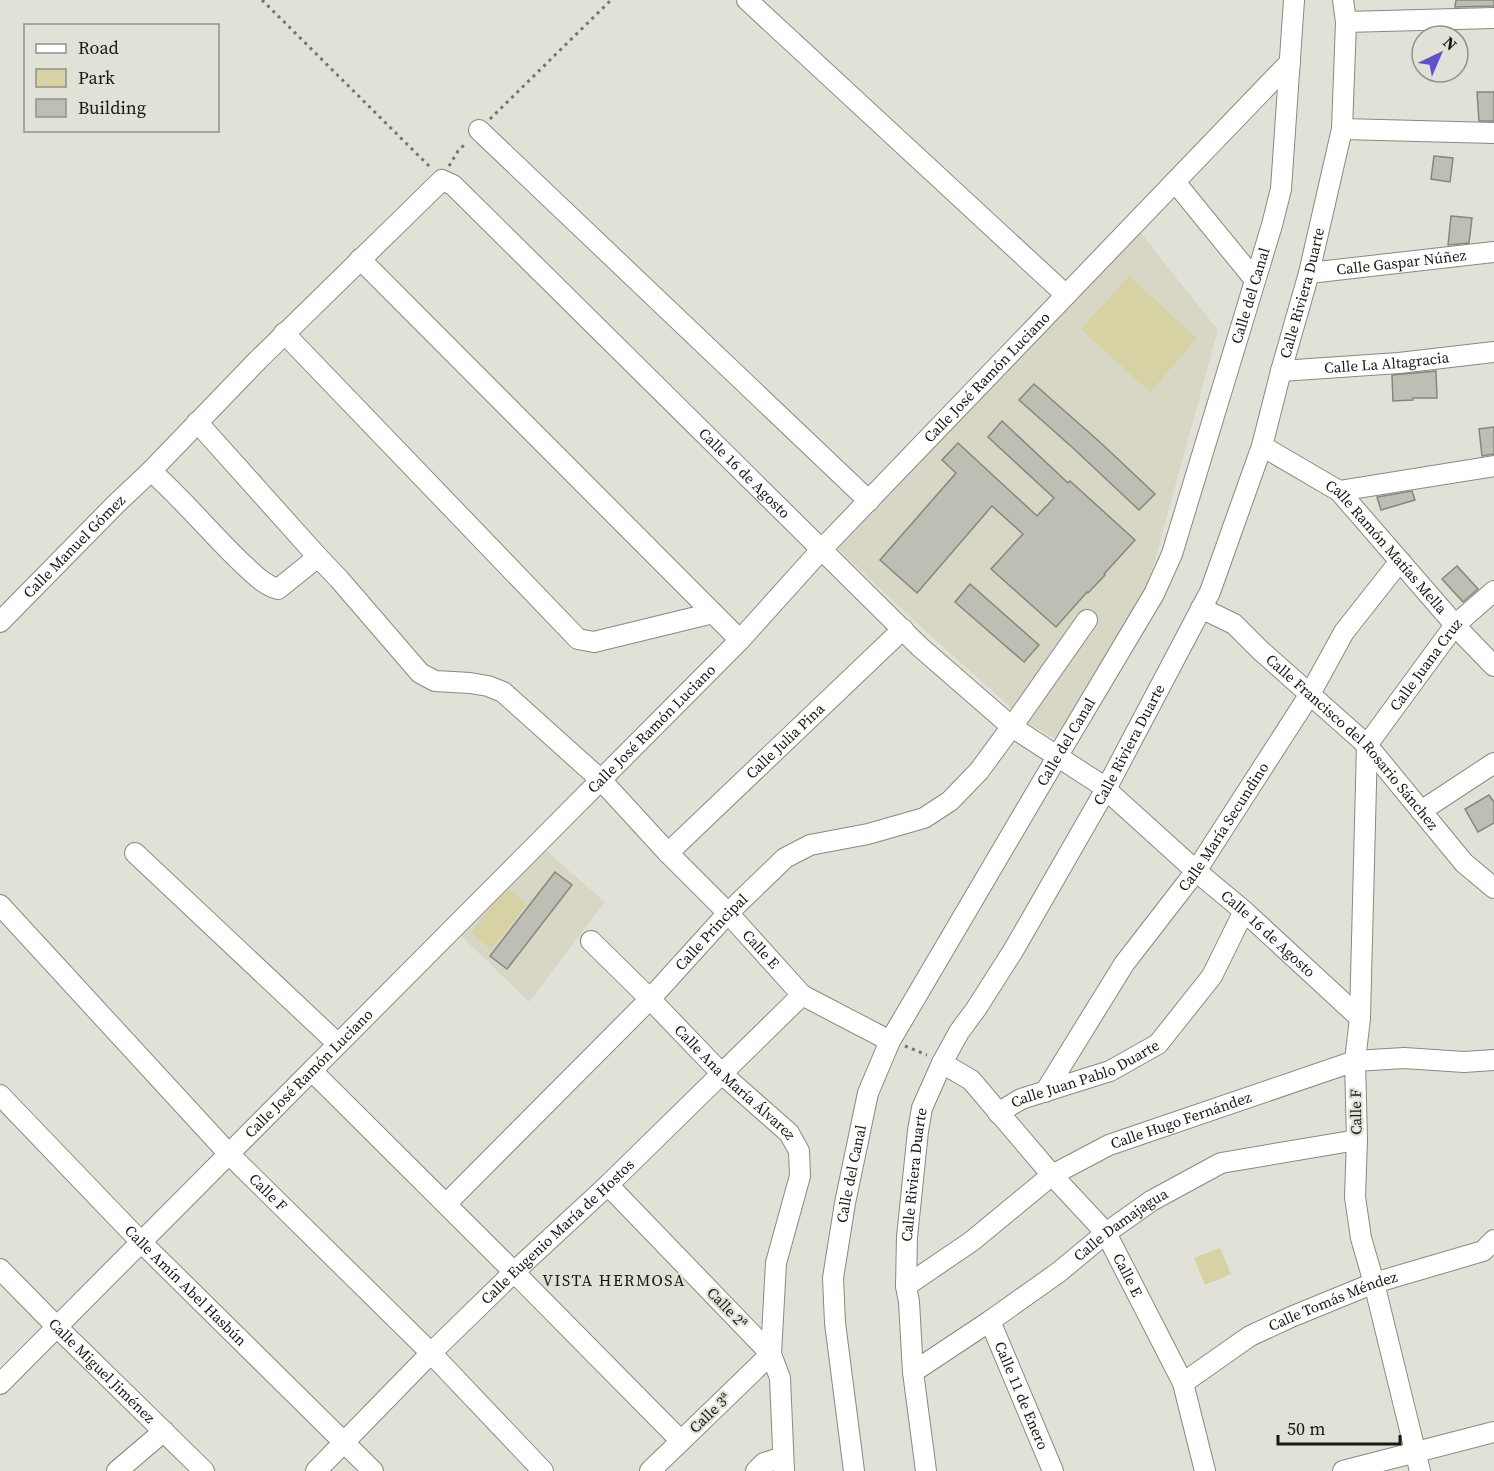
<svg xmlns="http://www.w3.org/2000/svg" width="1494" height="1471" font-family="'Source Serif 4',serif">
  <rect width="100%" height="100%" fill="#e2e1d7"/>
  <path fill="#d8d7c5" d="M1140 232 1218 330 1149 582 1056 739 1029 724 921 627 837 548Z
    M541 846 605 902 529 1002 459 934Z"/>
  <path fill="#d6d2a3" d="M1129 276 1197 338 1150 392 1081 329Z
    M506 887 527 904 491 949 471 933Z
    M1220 1248 1231 1274 1205 1285 1194 1258Z"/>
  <path fill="#bfbeb4" stroke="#86867c" stroke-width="1.5" d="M1456 0H1494V6L1455 7Z
    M1477 92H1494V121H1479Z
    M1434 156 1453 158 1450 182 1431 179Z
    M1451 216 1472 218 1469 243 1448 245Z
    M1436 371 1437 398H1413V400L1393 401 1392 375Z
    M1034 384 1102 444 1155 494 1139 510 1073 448 1019 400Z
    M1002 421 1068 483 1070 481 1135 540 1104 574 1105 575 1088 593 1087 592 1056 627 991 569 1023 534 992 506 917 593 880 560 956 473 942 460 958 443 1037 516 1054 498 988 437Z
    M1494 427V454L1482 456 1479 429Z
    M1412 491 1415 500 1381 510 1377 497Z
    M1457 566 1478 589 1463 602 1442 579Z
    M970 584 1039 645 1024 662 955 602Z
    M1489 795 1494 802V823L1478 832 1465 809Z
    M555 872 572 885 507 969 490 956Z"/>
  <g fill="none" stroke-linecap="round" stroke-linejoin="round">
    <defs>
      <g id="minor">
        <path d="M747 0 1066 295"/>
        <path d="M1346 22 1494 18"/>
        <path d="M1342 129 1494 133"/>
        <path d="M479 130 869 501"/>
        <path d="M1175 182 1255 280"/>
        <path d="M360 259 740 640"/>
        <path id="s1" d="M1309 273 1494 252"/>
        <path d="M284 333 578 639 594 642 713 613"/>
        <path id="s2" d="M1281 371 1399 363 1494 352"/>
        <path d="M197 422 318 557"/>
        <path id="s3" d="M1262 446 1339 491 1463 634 1494 666"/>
        <path id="s4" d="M151 471C184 500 212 535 244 565 255 575 264 585 278 589L318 557 339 579 420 673 435 681 470 683 488 686 503 692 601 780 668 853 728 913 802 995 890 1041"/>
        <path d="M1339 491 1494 466"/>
        <path id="s5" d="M1201 608 1234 624 1260 650 1367 745 1464 863 1494 888"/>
        <path id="s6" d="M0 622 116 504 151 471 258 360 442 180 453 185 920 647 1012 727 1100 784 1196 871 1244 911 1360 1018"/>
        <path d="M1421 811 1494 763"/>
        <path d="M135 853 338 1044"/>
        <path id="s7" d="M668 853 903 629"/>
        <path id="s8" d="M0 905 229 1154 431 1353 543 1471"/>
        <path id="s9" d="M591 941 650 999 722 1074 789 1133 799 1151 800 1176 776 1263 771 1354 780 1378 784 1471"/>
        <path id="s10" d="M942 1063 971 1080 1052 1175 1106 1233 1183 1383 1205 1471"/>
        <path d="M312 1071 514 1272 681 1441"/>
        <path id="s11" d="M1045 1092 1124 964 1196 871 1310 694 1344 632 1400 561"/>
        <path id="s12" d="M0 1095 141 1242 373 1471"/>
        <path id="s13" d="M998 1113 1021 1099 1110 1071 1158 1044 1212 976 1244 911"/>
        <path d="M608 1185 771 1354 650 1471"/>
        <path id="s14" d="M446 1204 650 999 728 913 785 858 810 845 868 834 924 818 950 801 979 771 1021 714 1087 620"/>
        <path id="s15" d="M0 1269 57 1327 204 1471"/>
        <path id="s16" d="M906 1286 972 1241 1052 1175 1109 1145 1355 1061 1404 1058 1464 1062 1494 1060"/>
        <path id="s17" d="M990 1321 1053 1471"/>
        <path id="s18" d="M913 1372 990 1321 1059 1272 1106 1233 1151 1201 1221 1163 1357 1140"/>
        <path id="s19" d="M1183 1383 1250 1336 1291 1317 1374 1283 1483 1251 1494 1240"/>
        <path id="s20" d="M0 1384 740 640 821 550 1290 62"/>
        <path d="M117 1471 164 1431"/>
        <path id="s21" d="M316 1471 431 1353 514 1272 608 1185 802 995"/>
        <path d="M756 1471 764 1463 783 1457"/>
        <path id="s22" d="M854 1471 835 1323 833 1278 845 1203 868 1093 890 1041 1057 757 1154 594 1172 554 1272 225 1281 189 1294 0"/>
        <path id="s23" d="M926 1471 913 1372 909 1302 906 1286 907 1237 918 1131 922 1108 942 1063 959 1032 976 1009 1013 951 1106 789 1210 592 1262 446 1281 371 1309 273 1342 129 1346 22 1343 0"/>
        <path d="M1343 1471 1494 1432"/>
        <path id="s24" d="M1420 1471 1374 1283 1361 1238 1355 1197 1357 1140 1355 1061 1360 1018 1367 745 1455 625 1494 591"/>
      </g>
    </defs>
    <use href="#minor" stroke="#8a8980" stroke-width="22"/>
    <path stroke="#75746e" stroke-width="3" stroke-dasharray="3 4.5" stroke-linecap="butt" d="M262 0 430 167
      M490 119 611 0
      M449 166 458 151 466 143
      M905 1046 927 1055"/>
    <use href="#minor" stroke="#fff" stroke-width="20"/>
  </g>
  <g text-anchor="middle" stroke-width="4.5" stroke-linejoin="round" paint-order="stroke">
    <g font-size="15" fill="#181814" stroke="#e2e1d7">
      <text dy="5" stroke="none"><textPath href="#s1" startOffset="93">Calle Gaspar Núñez</textPath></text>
      <text dy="5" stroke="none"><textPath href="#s23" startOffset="1270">Calle Riviera Duarte</textPath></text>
      <text dy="5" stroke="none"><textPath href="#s22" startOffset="1272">Calle del Canal</textPath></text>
      <text dy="5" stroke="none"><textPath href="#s2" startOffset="106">Calle La Altagracia</textPath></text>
      <text dy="5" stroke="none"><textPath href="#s20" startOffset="1410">Calle José Ramón Luciano</textPath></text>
      <text dy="5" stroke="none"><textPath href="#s6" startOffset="1047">Calle 16 de Agosto</textPath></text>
      <text dy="5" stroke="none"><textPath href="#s6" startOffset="106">Calle Manuel Gómez</textPath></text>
      <text dy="5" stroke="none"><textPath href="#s3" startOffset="162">Calle Ramón Matías Mella</textPath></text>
      <text dy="5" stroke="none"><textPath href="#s24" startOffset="834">Calle Juana Cruz</textPath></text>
      <text dy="5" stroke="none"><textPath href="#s20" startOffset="924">Calle José Ramón Luciano</textPath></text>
      <text dy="5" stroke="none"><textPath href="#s7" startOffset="162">Calle Julia Pina</textPath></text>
      <text dy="5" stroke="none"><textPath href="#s22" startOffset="786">Calle del Canal</textPath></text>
      <text dy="5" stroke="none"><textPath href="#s5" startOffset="204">Calle Francisco del Rosario Sánchez</textPath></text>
      <text dy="5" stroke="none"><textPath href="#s23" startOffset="784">Calle Riviera Duarte</textPath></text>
      <text dy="5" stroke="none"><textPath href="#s11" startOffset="320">Calle María Secundino</textPath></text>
      <text dy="5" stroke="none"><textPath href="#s14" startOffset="380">Calle Principal</textPath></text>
      <text dy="5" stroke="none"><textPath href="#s6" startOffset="1746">Calle 16 de Agosto</textPath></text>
      <text dy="5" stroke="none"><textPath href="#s4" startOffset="831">Calle E</textPath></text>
      <text dy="5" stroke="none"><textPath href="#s13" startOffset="96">Calle Juan Pablo Duarte</textPath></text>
      <text dy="5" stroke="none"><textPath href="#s20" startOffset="438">Calle José Ramón Luciano</textPath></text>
      <text dy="5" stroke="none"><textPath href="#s9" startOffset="202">Calle Ana María Álvarez</textPath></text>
      <text transform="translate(1356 1112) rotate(-91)" y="5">Calle F</text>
      <text dy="5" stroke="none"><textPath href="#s16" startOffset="324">Calle Hugo Fernández</textPath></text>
      <text dy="5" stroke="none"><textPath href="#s22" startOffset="300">Calle del Canal</textPath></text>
      <text dy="5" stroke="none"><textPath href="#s23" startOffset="298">Calle Riviera Duarte</textPath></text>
      <text dy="5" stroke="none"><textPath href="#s8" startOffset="393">Calle F</textPath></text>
      <text dy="5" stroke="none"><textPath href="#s18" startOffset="255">Calle Damajagua</textPath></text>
      <text dy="5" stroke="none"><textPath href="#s21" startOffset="340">Calle Eugenio María de Hostos</textPath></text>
      <text dy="5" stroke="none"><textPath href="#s10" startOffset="285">Calle E</textPath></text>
      <text dy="5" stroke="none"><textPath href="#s12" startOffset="266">Calle Amín Abel Hasbún</textPath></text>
      <text dy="5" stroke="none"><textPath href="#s19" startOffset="172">Calle Tomás Méndez</textPath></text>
      <text transform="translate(727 1308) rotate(46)" y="5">Calle 2ª</text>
      <text dy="5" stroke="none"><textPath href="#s15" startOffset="144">Calle Miguel Jiménez</textPath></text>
      <text dy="5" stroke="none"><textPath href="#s17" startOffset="81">Calle 11 de Enero</textPath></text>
      <text transform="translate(710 1413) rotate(-44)" y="5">Calle 3ª</text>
    </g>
    <g font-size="16" letter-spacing="1.5" fill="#181814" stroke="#e2e1d7">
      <text x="614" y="1286">VISTA HERMOSA</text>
    </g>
  </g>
  <rect x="24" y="24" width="195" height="108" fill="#e2e1d7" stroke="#919189" stroke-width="1.5"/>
  <rect x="36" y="44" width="30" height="9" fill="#ffffff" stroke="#919189" stroke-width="1.5"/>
  <text x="78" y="54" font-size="18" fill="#181814">Road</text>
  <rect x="36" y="69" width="30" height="18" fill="#d6d2a3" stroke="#919189" stroke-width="1.5"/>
  <text x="78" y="84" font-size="18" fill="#181814">Park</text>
  <rect x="36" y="99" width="30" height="18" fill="#bfbeb4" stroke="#919189" stroke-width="1.5"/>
  <text x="78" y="114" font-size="18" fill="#181814">Building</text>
  <g transform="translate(1440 54) rotate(44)"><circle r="28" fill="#e2e1d7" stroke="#919189" stroke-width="1.5"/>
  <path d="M0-4.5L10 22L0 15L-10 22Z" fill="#5f51ca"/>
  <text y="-9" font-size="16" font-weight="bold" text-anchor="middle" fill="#181814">N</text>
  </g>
  <path d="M1278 1435v9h122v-9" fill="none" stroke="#181814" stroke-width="3"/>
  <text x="1287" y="1435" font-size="18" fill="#181814" stroke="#e2e1d7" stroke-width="4.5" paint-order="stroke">50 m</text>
</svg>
